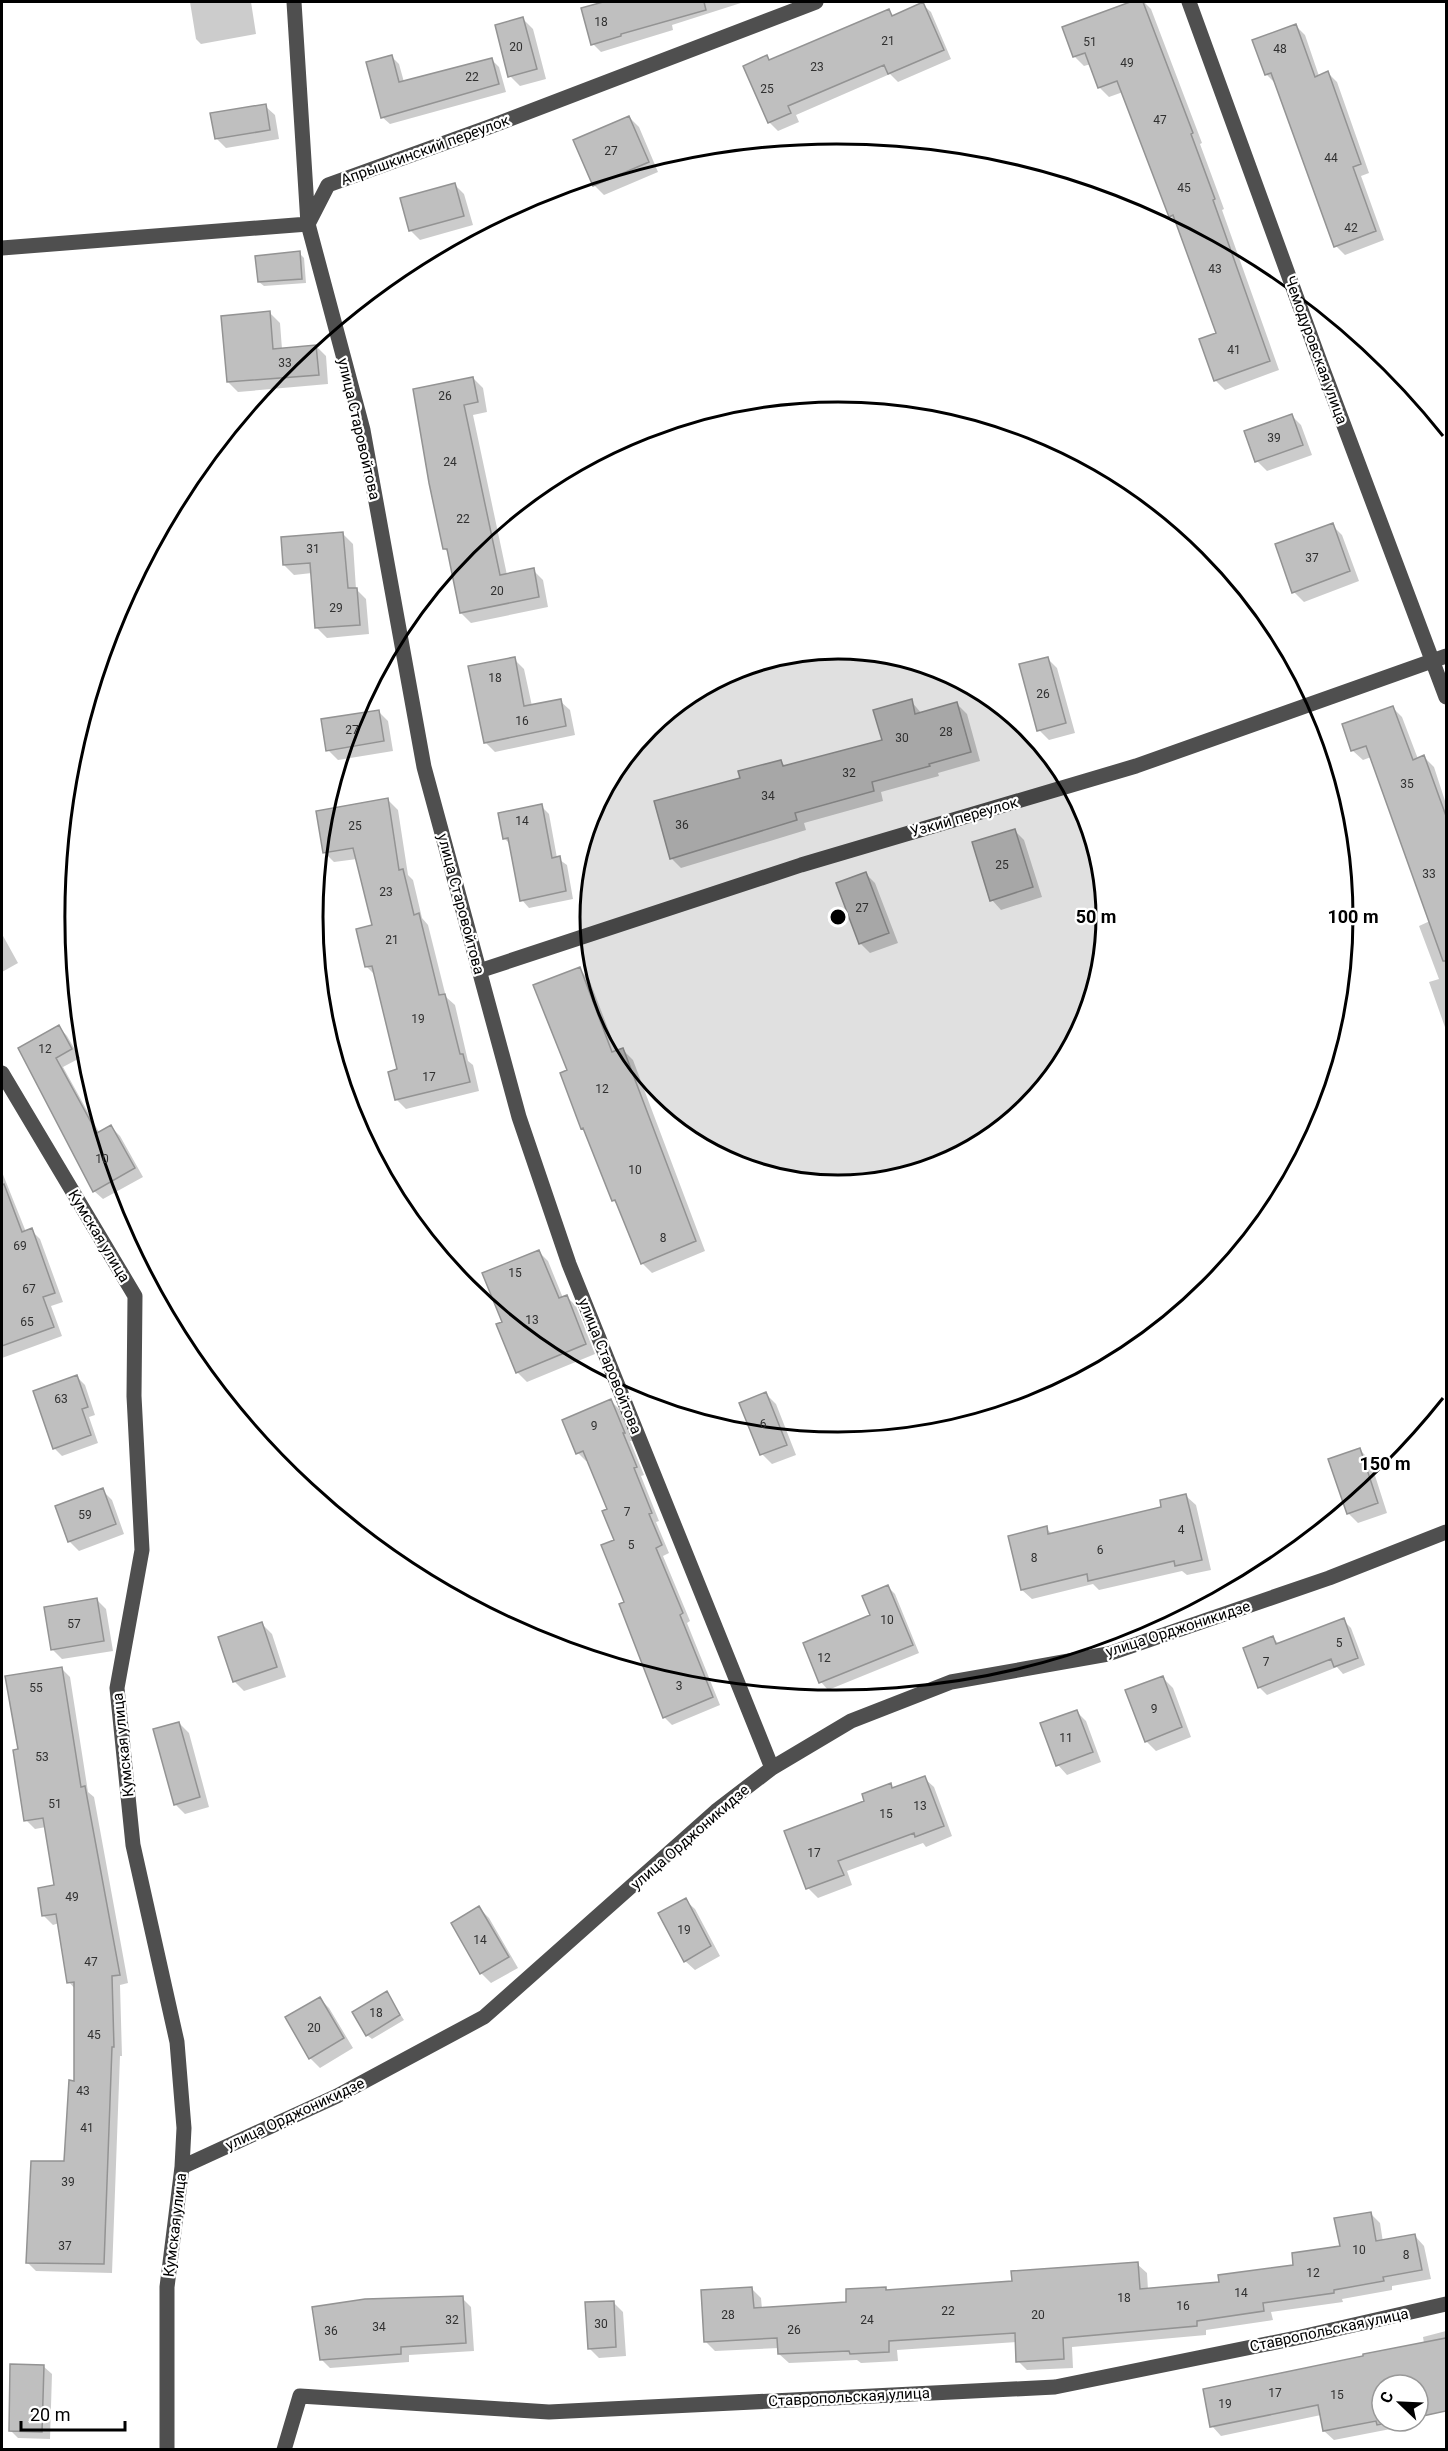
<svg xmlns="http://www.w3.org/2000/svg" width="1448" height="2451" font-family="Roboto,sans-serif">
  <rect width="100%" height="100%" fill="#fff"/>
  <path fill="#0003" d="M190 2H251L256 34 201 44 196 39Z
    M609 2H744L672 25 673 30 601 52 593 44 583 9Z
    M1135 2H1144L1151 9 1202 143 1200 144 1224 209 1222 210 1279 370 1225 390 1215 380 1217 334 1178 223 1170 216 1123 92 1109 97 1099 87 1091 64 1084 66 1074 56 1063 27Z
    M922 4 931 12 951 59 898 82 890 74 796 115 799 122 778 131 769 122 767 57 771 61 888 11 894 16Z
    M523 19 533 29 546 79 520 86 510 76Z
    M1296 26 1305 35 1319 76 1328 73 1337 82 1369 173 1361 176 1384 240 1345 255 1336 246 1275 83 1266 74Z
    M392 57 399 64 404 82 492 60 499 67 506 92 390 124 382 117Z
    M265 106 275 115 279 139 226 148 216 138Z
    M629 117 639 127 658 172 604 195 594 185Z
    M454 184 464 194 473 225 420 240 410 230Z
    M299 253 304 258 306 283 264 286 259 282Z
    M270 313 280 323 282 349 316 346 326 356 328 384 238 392 228 382Z
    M473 378 483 388 487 412 473 415 507 575 533 570 543 580 548 607 471 623 461 613 449 553 445 549 431 482Z
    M1291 415 1301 425 1312 455 1267 471 1257 461Z
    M1332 525 1342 535 1359 581 1304 602 1294 592Z
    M343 534 353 544 356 589 366 599 369 634 327 638 317 628 312 573 294 575 284 565Z
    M1047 658 1057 668 1075 733 1049 740 1039 730Z
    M514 659 524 669 532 706 560 701 570 710 575 735 495 752 485 742Z
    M911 701 922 714 957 704 967 714 980 761 938 773 939 776 881 792 883 801 804 823 806 830 681 868 671 858 741 779 780 761 786 767 883 741Z
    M1392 707 1402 717 1418 759 1424 757 1434 767 1446 804V1030L1429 982 1439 979 1419 926 1430 921 1371 757 1363 760 1353 751 1344 725Z
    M378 711 388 721 393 751 338 760 328 750Z
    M388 800 398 810 408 875 413 880 422 918 428 925 446 997 455 1005 468 1061 473 1065 479 1091 406 1109 396 1099 399 1071 376 976 366 966 374 926 357 859 334 862 325 853Z
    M541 806 549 814 557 858 567 865 573 899 529 908 522 900 510 844 504 838Z
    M1014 830 1024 840 1042 897 1001 910 992 900Z
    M865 873 875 883 898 943 870 953 860 943Z
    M2 934 18 963 2 972Z
    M579 969 589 979 617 1052 623 1050 633 1060 705 1251 652 1273 642 1263 619 1206 613 1200 562 1074 569 1071Z
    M59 1027 67 1036 80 1058 63 1067 100 1134 111 1127 120 1136 143 1177 103 1199 94 1191 20 1049Z
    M2 1172 26 1232 31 1230 40 1239 63 1302 51 1306 62 1336 2 1358Z
    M538 1251 548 1261 563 1298 566 1296 576 1306 595 1354 527 1382 517 1372 504 1323Z
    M77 1377 85 1385 95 1415 89 1417 98 1443 62 1456 54 1448Z
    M766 1394 776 1404 796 1455 772 1464 762 1454 741 1404Z
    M611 1401 619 1409 632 1441H630L644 1475 641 1476 659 1521 656 1522 669 1553 663 1556 690 1621 687 1623 720 1705 672 1725 664 1717 626 1603 609 1509 588 1460 586 1461 578 1453Z
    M1360 1450 1370 1460 1387 1513 1358 1523 1348 1513Z
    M102 1490 112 1500 124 1534 79 1551 69 1541Z
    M1186 1496 1196 1505 1211 1570 1187 1575 1182 1571 1099 1590 1093 1584 1032 1599 1022 1590 1046 1528 1052 1534 1163 1508Z
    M887 1586 895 1594 919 1653 828 1690 821 1682 872 1616Z
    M96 1599 106 1609 113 1651 62 1659 52 1649Z
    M1343 1620 1351 1628 1365 1665 1343 1674 1337 1667 1267 1695 1259 1687 1273 1638 1279 1644Z
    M262 1624 272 1634 286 1677 244 1691 234 1681Z
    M61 1668 70 1677 88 1792 94 1797 128 1983 120 1985 122 2056H120L112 2273 36 2271 27 2262 66 2163 76 2082 75 1989 69 1982 59 1923 53 1925 44 1916 56 1886 46 1827 35 1829 26 1820 19 1750Z
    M1163 1678 1173 1688 1191 1737 1156 1751 1146 1741Z
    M1076 1711 1086 1721 1101 1762 1067 1775 1058 1765Z
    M179 1723 189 1733 209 1807 185 1814 175 1804Z
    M924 1778 934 1787 952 1836 926 1847 923 1843 847 1871 852 1885 818 1898 808 1888 866 1802 890 1785 894 1789Z
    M685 1900 695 1909 720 1956 695 1970 685 1961Z
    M479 1908 489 1918 518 1968 491 1983 481 1973 453 1923Z
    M386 1993 404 2020 372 2039 367 2035Z
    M320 1999 329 2008 353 2048 320 2068 310 2058Z
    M1370 2213 1380 2223 1383 2242 1415 2236 1424 2246 1431 2279 1392 2286V2290L1342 2299 1343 2302 1271 2312 1273 2320 1206 2330V2335L1072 2347 1073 2368 1027 2370 1018 2361 1017 2342 897 2350 898 2361 861 2363 857 2360 789 2363 779 2354V2348L715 2351 706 2342 752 2289 761 2298 762 2309 848 2304 885 2289 888 2291 1013 2282 1137 2264 1147 2273 1148 2290 1221 2284 1295 2266 1341 2247Z
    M462 2298 471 2307 474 2351 409 2355V2362L330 2368 321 2359Z
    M613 2302 623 2312 626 2356 599 2358 589 2348Z
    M1446 2331V2389L1418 2396V2385H1382V2421H1405L1406 2426 1334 2440 1324 2431 1321 2415 1221 2436 1212 2426 1424 2343 1423 2337Z
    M43 2366 52 2374 50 2439 18 2438 10 2430Z"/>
  <path fill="#bfbfbf" stroke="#939393" stroke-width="1.5" d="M603 2H704L706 10 621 34V36L591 45 581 8Z
    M923 2 944 50 888 74 884 65 788 106 791 113 768 123 743 66 767 55 769 60 889 9 892 16Z
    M1130 2H1143L1193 133 1191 134 1215 199 1213 200 1270 361 1214 381 1199 339 1216 333 1173 215 1169 217 1117 81 1098 88 1085 53 1073 57 1062 27Z
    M523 17 537 69 508 77 495 25Z
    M1296 24 1315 77 1328 71 1361 164 1353 167 1376 231 1334 247 1271 73 1265 75 1252 40Z
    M392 55 399 82 492 58 499 84 381 118 366 62Z
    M266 104 270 130 215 139 210 113Z
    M629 116 649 162 593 186 573 140Z
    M455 183 464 216 409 231 400 198Z
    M300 251 302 279 258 282 255 256Z
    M270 311 273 349 316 345 319 375 227 382 221 316Z
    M473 377 478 402 464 405 500 575 534 568 539 597 460 613 447 549H443L429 483 413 389Z
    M1292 414 1303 445 1255 462 1244 431Z
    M1333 523 1350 571 1292 593 1275 544Z
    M343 532 348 588H357L360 625 315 628 310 563 283 565 281 537Z
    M515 657 524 706 561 699 566 726 484 743 468 666Z
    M1048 657 1066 723 1037 731 1019 664Z
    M912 699 915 714 957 702 971 752 929 764 930 766 872 782 874 791 795 813 797 820 670 859 654 801 740 778 738 771 781 760 783 766 882 740 873 710Z
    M1393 706 1413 760 1424 755 1446 816V961H1443L1366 746 1351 751 1342 724Z
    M379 710 384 741 326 751 321 719Z
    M388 798 399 870 403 869 414 915 419 913 439 995 445 994 460 1054H463L470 1082 395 1100 388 1072 397 1069 372 966 365 967 356 929 372 925 353 848 323 853 316 811Z
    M542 804 552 858 560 856 566 891 520 901 508 838 503 839 498 813Z
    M1015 829 1033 887 990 901 972 842Z
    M866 872 889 933 859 944 836 883Z
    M580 967 612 1052 623 1048 696 1241 641 1264 615 1200 612 1201 583 1128 581 1129 560 1073 567 1070 533 985Z
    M59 1025 72 1049 56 1058 97 1133 111 1125 135 1168 93 1192 18 1048Z
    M4 1184 22 1232 32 1228 55 1293 43 1297 54 1327 2 1346V1185Z
    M539 1250 559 1298 567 1295 586 1344 516 1373 496 1324 502 1322 482 1273Z
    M77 1375 88 1407 82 1409 91 1435 53 1449 33 1391Z
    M766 1392 787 1445 760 1455 739 1403Z
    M611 1399 625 1433H623L637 1467 634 1468 652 1513 649 1514 662 1545 656 1548 683 1613 680 1615 713 1697 663 1718 619 1604 624 1602 601 1545 614 1540 602 1511 607 1509 583 1451 576 1454 562 1420Z
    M1360 1448 1378 1503 1347 1514 1328 1459Z
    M103 1488 116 1524 68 1542 55 1506Z
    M1186 1494 1202 1560 1175 1566 1174 1561 1088 1581 1087 1574 1021 1590 1008 1536 1047 1526 1048 1534 1161 1507 1160 1500Z
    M888 1585 913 1645 819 1683 803 1643 870 1615 862 1596Z
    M97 1598 104 1641 51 1650 44 1607Z
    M1344 1618 1358 1658 1334 1667 1331 1659 1258 1688 1243 1648 1273 1636 1276 1644Z
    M262 1622 277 1667 233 1682 218 1637Z
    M62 1667 81 1787 85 1786 120 1975 112 1976 114 2047H112L104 2264 26 2263 31 2161H64L69 2080 74 2081V1982L67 1983 56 1914 42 1916 38 1888 54 1885 43 1818 24 1821 13 1750 18 1749 5 1676Z
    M1163 1676 1182 1727 1145 1742 1125 1690Z
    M1077 1710 1093 1752 1056 1766 1040 1723Z
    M179 1722 200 1797 174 1805 153 1729Z
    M925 1776 944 1826 915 1837 914 1833 838 1861 844 1875 806 1889 784 1831 864 1801 862 1794 891 1783 892 1788Z
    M686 1898 711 1946 684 1962 658 1913Z
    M479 1906 509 1957 480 1974 451 1923Z
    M387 1991 400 2015 366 2036 352 2012Z
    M320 1997 344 2038 309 2059 285 2017Z
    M1371 2212 1376 2241 1415 2234 1422 2270 1383 2277 1384 2281 1334 2290V2293L1263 2303 1264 2311 1197 2321V2326L1063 2338 1064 2359 1016 2362 1015 2333 889 2341V2352L850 2354 849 2351 778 2354 777 2338 704 2342 701 2290 752 2287 754 2308 846 2302V2289L886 2287V2290L1012 2281 1011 2271 1138 2262 1140 2289 1219 2282 1218 2275 1293 2265 1292 2253 1340 2246 1334 2218Z
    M463 2296 466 2343 401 2347V2354L320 2360 312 2307 365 2299Z
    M614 2301 616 2347 588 2349 585 2302Z
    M1446 2338V2411L1418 2417V2385H1382V2421H1398L1377 2425 1376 2421 1323 2431 1318 2405 1210 2427 1203 2389 1363 2356V2354Z
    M10 2364 44 2365 42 2432 9 2431Z"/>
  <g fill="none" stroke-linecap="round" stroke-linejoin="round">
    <path stroke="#4f4f4f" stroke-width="15" d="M294 2 308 224 363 430 424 767 519 1117 569 1264 772 1768
      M1189 2 1319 359 1446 697
      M2 248 308 224 328 185 489 127 816 2
      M479 971 801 865 1136 766 1446 656
      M2 1073 135 1296 134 1396 142 1550 117 1688 133 1845 177 2042 184 2128 182 2167 167 2287V2450
      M182 2167 337 2096 484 2017 716 1811 772 1768 851 1721 951 1682 1108 1654 1329 1578 1446 1532
      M284 2450 300 2396 549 2412 1055 2387 1301 2337 1446 2304"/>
  </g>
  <circle cx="838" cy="917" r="258" fill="#000" fill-opacity=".12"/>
  <g fill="none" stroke="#000" stroke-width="3">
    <circle cx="838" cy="917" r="258"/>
    <circle cx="838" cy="917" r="515"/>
    <path d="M1443 1398A773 773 0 1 1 1443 436"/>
  </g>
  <g text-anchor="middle" stroke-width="4.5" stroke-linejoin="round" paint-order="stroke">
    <g font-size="12" fill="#303030">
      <text x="601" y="26">18</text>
      <text x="888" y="45">21</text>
      <text x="1090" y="46">51</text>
      <text x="516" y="51">20</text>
      <text x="1280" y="53">48</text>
      <text x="1127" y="67">49</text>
      <text x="817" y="71">23</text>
      <text x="472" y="81">22</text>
      <text x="767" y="93">25</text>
      <text x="1160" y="124">47</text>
      <text x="611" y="155">27</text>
      <text x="1331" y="162">44</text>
      <text x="1184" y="192">45</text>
      <text x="1351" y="232">42</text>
      <text x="1215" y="273">43</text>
      <text x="1234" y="354">41</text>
      <text x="285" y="367">33</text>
      <text x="445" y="400">26</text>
      <text x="1274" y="442">39</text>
      <text x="450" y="466">24</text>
      <text x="463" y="523">22</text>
      <text x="313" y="553">31</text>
      <text x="1312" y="562">37</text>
      <text x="497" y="595">20</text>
      <text x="336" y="612">29</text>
      <text x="495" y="682">18</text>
      <text x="1043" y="698">26</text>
      <text x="522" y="725">16</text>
      <text x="352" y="734">27</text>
      <text x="946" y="736">28</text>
      <text x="902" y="742">30</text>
      <text x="849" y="777">32</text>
      <text x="1407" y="788">35</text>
      <text x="768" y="800">34</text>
      <text x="522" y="825">14</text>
      <text x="682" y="829">36</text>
      <text x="355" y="830">25</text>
      <text x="1002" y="869">25</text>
      <text x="1429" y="878">33</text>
      <text x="386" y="896">23</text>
      <text x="862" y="912">27</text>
      <text x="392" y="944">21</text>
      <text x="418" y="1023">19</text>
      <text x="45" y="1053">12</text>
      <text x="429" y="1081">17</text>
      <text x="602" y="1093">12</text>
      <text x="102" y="1163">10</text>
      <text x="635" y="1174">10</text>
      <text x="663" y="1242">8</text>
      <text x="20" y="1250">69</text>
      <text x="515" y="1277">15</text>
      <text x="29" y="1293">67</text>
      <text x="532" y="1324">13</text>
      <text x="27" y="1326">65</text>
      <text x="61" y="1403">63</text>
      <text x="763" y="1428">6</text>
      <text x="594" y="1430">9</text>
      <text x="627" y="1516">7</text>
      <text x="85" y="1519">59</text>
      <text x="1181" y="1534">4</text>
      <text x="631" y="1549">5</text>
      <text x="1100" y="1554">6</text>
      <text x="1034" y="1562">8</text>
      <text x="887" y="1624">10</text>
      <text x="74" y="1628">57</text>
      <text x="1339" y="1647">5</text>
      <text x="824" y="1662">12</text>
      <text x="1266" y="1666">7</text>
      <text x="679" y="1690">3</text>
      <text x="36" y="1692">55</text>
      <text x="1154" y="1713">9</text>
      <text x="1066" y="1742">11</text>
      <text x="42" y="1761">53</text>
      <text x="55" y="1808">51</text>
      <text x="920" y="1810">13</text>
      <text x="886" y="1818">15</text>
      <text x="814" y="1857">17</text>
      <text x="72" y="1901">49</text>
      <text x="684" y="1934">19</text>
      <text x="480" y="1944">14</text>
      <text x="91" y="1966">47</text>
      <text x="376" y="2017">18</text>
      <text x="314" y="2032">20</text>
      <text x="94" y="2039">45</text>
      <text x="83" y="2095">43</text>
      <text x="87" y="2132">41</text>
      <text x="68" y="2186">39</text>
      <text x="65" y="2250">37</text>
      <text x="1359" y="2254">10</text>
      <text x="1406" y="2259">8</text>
      <text x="1313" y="2277">12</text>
      <text x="1241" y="2297">14</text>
      <text x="1124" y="2302">18</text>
      <text x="1183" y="2310">16</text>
      <text x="948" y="2315">22</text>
      <text x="728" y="2319">28</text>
      <text x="1038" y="2319">20</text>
      <text x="452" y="2324">32</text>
      <text x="867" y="2324">24</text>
      <text x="601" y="2328">30</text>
      <text x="379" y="2331">34</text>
      <text x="794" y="2334">26</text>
      <text x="331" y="2335">36</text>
      <text x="1275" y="2397">17</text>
      <text x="1337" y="2399">15</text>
      <text x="1225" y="2408">19</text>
    </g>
    <g font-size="15" fill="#000" stroke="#fff">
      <text transform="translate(425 150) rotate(-20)" y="5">Апрышкинский переулок</text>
      <text transform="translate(1316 350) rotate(70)" y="5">Чемодуровская улица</text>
      <text transform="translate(359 429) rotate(77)" y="5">улица Старовойтова</text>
      <text transform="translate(964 817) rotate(-16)" y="5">Узкий переулок</text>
      <text transform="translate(461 904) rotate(75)" y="5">улица Старовойтова</text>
      <text transform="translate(99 1236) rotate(59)" y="5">Кумская улица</text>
      <text transform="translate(610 1366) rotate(68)" y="5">улица Старовойтова</text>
      <text transform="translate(1178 1629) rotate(-18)" y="5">улица Орджоникидзе</text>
      <text transform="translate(123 1745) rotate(-96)" y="5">Кумская улица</text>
      <text transform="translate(690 1837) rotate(-41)" y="5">улица Орджоникидзе</text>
      <text transform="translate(295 2114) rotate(-25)" y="5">улица Орджоникидзе</text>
      <text transform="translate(175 2225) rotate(-83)" y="5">Кумская улица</text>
      <text transform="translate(1329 2330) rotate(-12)" y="5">Ставропольская улица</text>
      <text transform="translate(849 2397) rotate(-3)" y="5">Ставропольская улица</text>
    </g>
  </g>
  <circle cx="838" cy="917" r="9" fill="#000" stroke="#fff" stroke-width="3"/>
  <g font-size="18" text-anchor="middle" font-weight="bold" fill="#000" stroke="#fff" stroke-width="4.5" stroke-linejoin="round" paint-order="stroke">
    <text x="1096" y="923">50 m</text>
    <text x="1353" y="923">100 m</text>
    <text x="1385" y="1470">150 m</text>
  </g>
  <rect width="1448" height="2451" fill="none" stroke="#000000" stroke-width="6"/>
  <g transform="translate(1400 2403) rotate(293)"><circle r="28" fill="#ffffff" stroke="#999999" stroke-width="1.5"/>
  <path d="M0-4.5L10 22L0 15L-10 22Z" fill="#000000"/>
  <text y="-9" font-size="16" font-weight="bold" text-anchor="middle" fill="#000000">С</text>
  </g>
  <path d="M21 2421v9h104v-9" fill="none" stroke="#000000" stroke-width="3"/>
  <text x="30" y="2421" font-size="18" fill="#000000" stroke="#ffffff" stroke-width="4.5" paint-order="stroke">20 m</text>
</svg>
